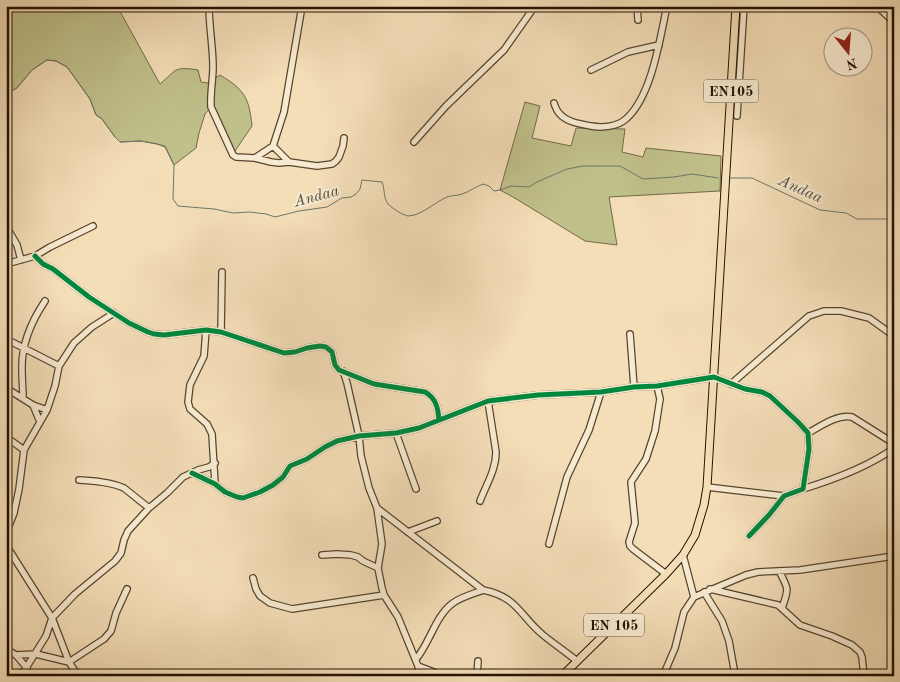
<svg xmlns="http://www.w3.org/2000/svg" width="900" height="682" font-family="'Old Standard TT',serif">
  <rect width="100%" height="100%" fill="#f4deb8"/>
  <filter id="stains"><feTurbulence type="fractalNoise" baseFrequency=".004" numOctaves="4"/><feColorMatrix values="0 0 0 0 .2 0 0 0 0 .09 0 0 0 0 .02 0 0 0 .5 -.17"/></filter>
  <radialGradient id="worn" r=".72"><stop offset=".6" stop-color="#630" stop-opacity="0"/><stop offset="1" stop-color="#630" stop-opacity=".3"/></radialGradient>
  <path fill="#c0c08b" stroke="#716a46" d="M6 6H117L160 84C177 70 173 66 198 70L201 82 207 83 220 75C245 90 249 98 252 126L235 151 220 126 211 107 205 114 199 133 196 148 174 165 165 146 157 144 141 141 120 142 115 137 102 119 96 115 90 99 67 67 56 61 47 60 32 70 17 88 11 91H6Z
    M525 102 540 106 532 138 571 146 576 128 625 129 622 152 643 157 646 148 721 156 720 191 609 197 617 245 585 241 513 197 500 190Z"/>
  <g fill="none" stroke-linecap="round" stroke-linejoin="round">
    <path stroke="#6b786a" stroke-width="1" d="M6 91H11L17 88 32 70 47 60 56 61 67 67 90 99 96 115 102 119 115 137 120 142 141 141 157 144 165 147 174 165 173 199 178 206 214 209 233 213 250 212 266 214 275 217 299 211 327 207 342 198 351 197 356 194 360 189 362 180 382 182C385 189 383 197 388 204 392 208 402 215 408 216 421 216 435 202 447 197 451 195 457 196 462 194 469 192 475 187 483 184L489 186 494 191 500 190 511 186 529 187 537 182 567 169 583 166H620L643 179 674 177 692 174 718 178
      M730 178H752L820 210 846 213 857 219H887L894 220"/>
    <defs>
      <path id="minor" d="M209 6C209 26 213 47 213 67 213 79 210 95 211 107L233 155 236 157 255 158 271 162 279 163 289 162 317 166 332 164 336 161 339 157 343 146 344 138
        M637 6 638 20
        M878 6 881 10 894 22
        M591 70 628 52 659 45
        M554 103C555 106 557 111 559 113 566 122 580 124 591 126 602 128 618 127 627 118 652 95 660 38 667 6
        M737 116 744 6
        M414 142 446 106 504 50 535 6
        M273 146 289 162
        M255 158 273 146 284 112 302 6
        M6 226 17 245 21 260
        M35 256 43 264 53 269 89 297 129 323 148 332 154 334 164 335 206 330 221 332 284 353 295 352 307 348 320 346 326 347 332 352 335 365 339 370 374 384 425 392C436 398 438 408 439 420
        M6 264 35 256 50 247 93 226
        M206 330 204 356 190 385 188 402 190 409 207 424 212 434 215 484
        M221 332 222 272
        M630 334 634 387
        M6 339 59 366
        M343 371 347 383 359 436 361 456 369 488 377 508 382 544 378 568 382 588 384 595 398 617 418 666 420 676
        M731 384 809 316 824 311H841L869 318 894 336
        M657 386 660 399 655 431 646 459 631 482 635 523 629 542 630 546 633 549 666 574
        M6 388 33 405 47 410
        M23 398C23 389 22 380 22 370 21 345 31 322 45 301
        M33 405 40 422
        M396 433 416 489
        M6 437 24 450
        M192 473 215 484 225 492 237 497 243 498 260 492 273 485 283 477 290 466 307 459 325 447 337 441 359 436 396 433 419 428 488 401 538 395 601 392 634 387 657 386 714 377 745 389 762 392 770 396 798 422 808 433 809 449 803 489 784 496 769 515 749 536
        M79 480C94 481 110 482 124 488L149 508
        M707 487 784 496
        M803 489C832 480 870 466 894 448L893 445 890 441 852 417C837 414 821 426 808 433
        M480 501C486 485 496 470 496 452L488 401
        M377 508 483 590C518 597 519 615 543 635 554 644 566 652 577 661
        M408 532 437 521
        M6 533 14 513 19 489 24 450 47 410 55 386 59 366 74 343 92 327 114 313
        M549 544 567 477 589 430 601 392
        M6 545 52 618 69 662 78 676
        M322 555 337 554 351 555 358 557 363 561 378 568
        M683 555 694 597
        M779 571C789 589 789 589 782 608
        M253 578 256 589 260 596 270 603 292 609 384 595
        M710 589 778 605 800 625 832 636 852 645 860 652 862 657 864 676
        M704 592 722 621 729 641 734 669
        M6 649 16 655 27 668
        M16 655 36 654 69 662 104 639 111 631 116 613 127 589
        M416 659C430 643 435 616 453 603 461 597 473 594 483 590
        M418 666 434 672 437 676
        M21 676 46 636 52 618 75 594 115 561 121 553 124 540 128 531 149 508 167 493 183 477 198 470 209 467 215 463
        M477 676 478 661
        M663 676 675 648 684 612 694 597 746 575 758 572 800 570 894 556"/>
      <path id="major" d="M562 676 666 574 683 555 695 535 704 505 707 487 736 6"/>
    </defs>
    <use href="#minor" stroke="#56462e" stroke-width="8"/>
    <use href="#major" stroke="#221300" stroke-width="9"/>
    <use href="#minor" stroke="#f8ead1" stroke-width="5.5"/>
    <use href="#major" stroke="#f4deb8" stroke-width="7"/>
    <defs>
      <path id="cycleway" d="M35 256 43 264 53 269 89 297 129 323 148 332 154 334 164 335 206 330 221 332 284 353 295 352 307 348 320 346 326 347 332 352 335 365 339 370 374 384 425 392C436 398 438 408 439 420
        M192 473 215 484 225 492 237 497 243 498 260 492 273 485 283 477 290 466 307 459 325 447 337 441 359 436 396 433 419 428 488 401 538 395 601 392 634 387 657 386 714 377 745 389 762 392 770 396 798 422 808 433 809 449 803 489 784 496 769 515 749 536"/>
    </defs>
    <use href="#cycleway" stroke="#f8ead1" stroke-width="8"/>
    <use href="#cycleway" stroke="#00873e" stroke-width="5"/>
  </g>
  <g text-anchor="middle" stroke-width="4" stroke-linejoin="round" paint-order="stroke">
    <g fill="#f8ead1" stroke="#62543f" stroke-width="1">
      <rect x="703.5" y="79.5" width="55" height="23" rx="4"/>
      <rect x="584" y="613.5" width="60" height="23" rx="4"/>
    </g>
    <g font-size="14" font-weight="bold" fill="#221300">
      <text x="731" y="96">EN105</text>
      <text x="614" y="630">EN 105</text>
    </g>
    <g font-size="16" font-style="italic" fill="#4d4e3e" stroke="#f8ead1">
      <text transform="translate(801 188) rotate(24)" y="6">Andaa</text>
      <text transform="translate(316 195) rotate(-15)" y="6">Andaa</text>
    </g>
  </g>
  <rect width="900" height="682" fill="none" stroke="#f4deb8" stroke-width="25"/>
  <rect x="8" y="8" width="885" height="667" fill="none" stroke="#221300" stroke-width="2.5"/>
  <rect x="12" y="12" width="875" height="657" fill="none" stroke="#221300"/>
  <g transform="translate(848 52) rotate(163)"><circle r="24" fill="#f8ead1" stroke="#a2947d"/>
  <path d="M0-4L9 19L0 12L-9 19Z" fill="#8f2418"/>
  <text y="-8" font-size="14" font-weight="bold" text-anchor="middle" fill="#221300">N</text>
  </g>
  <rect width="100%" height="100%" filter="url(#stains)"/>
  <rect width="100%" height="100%" fill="url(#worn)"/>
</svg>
